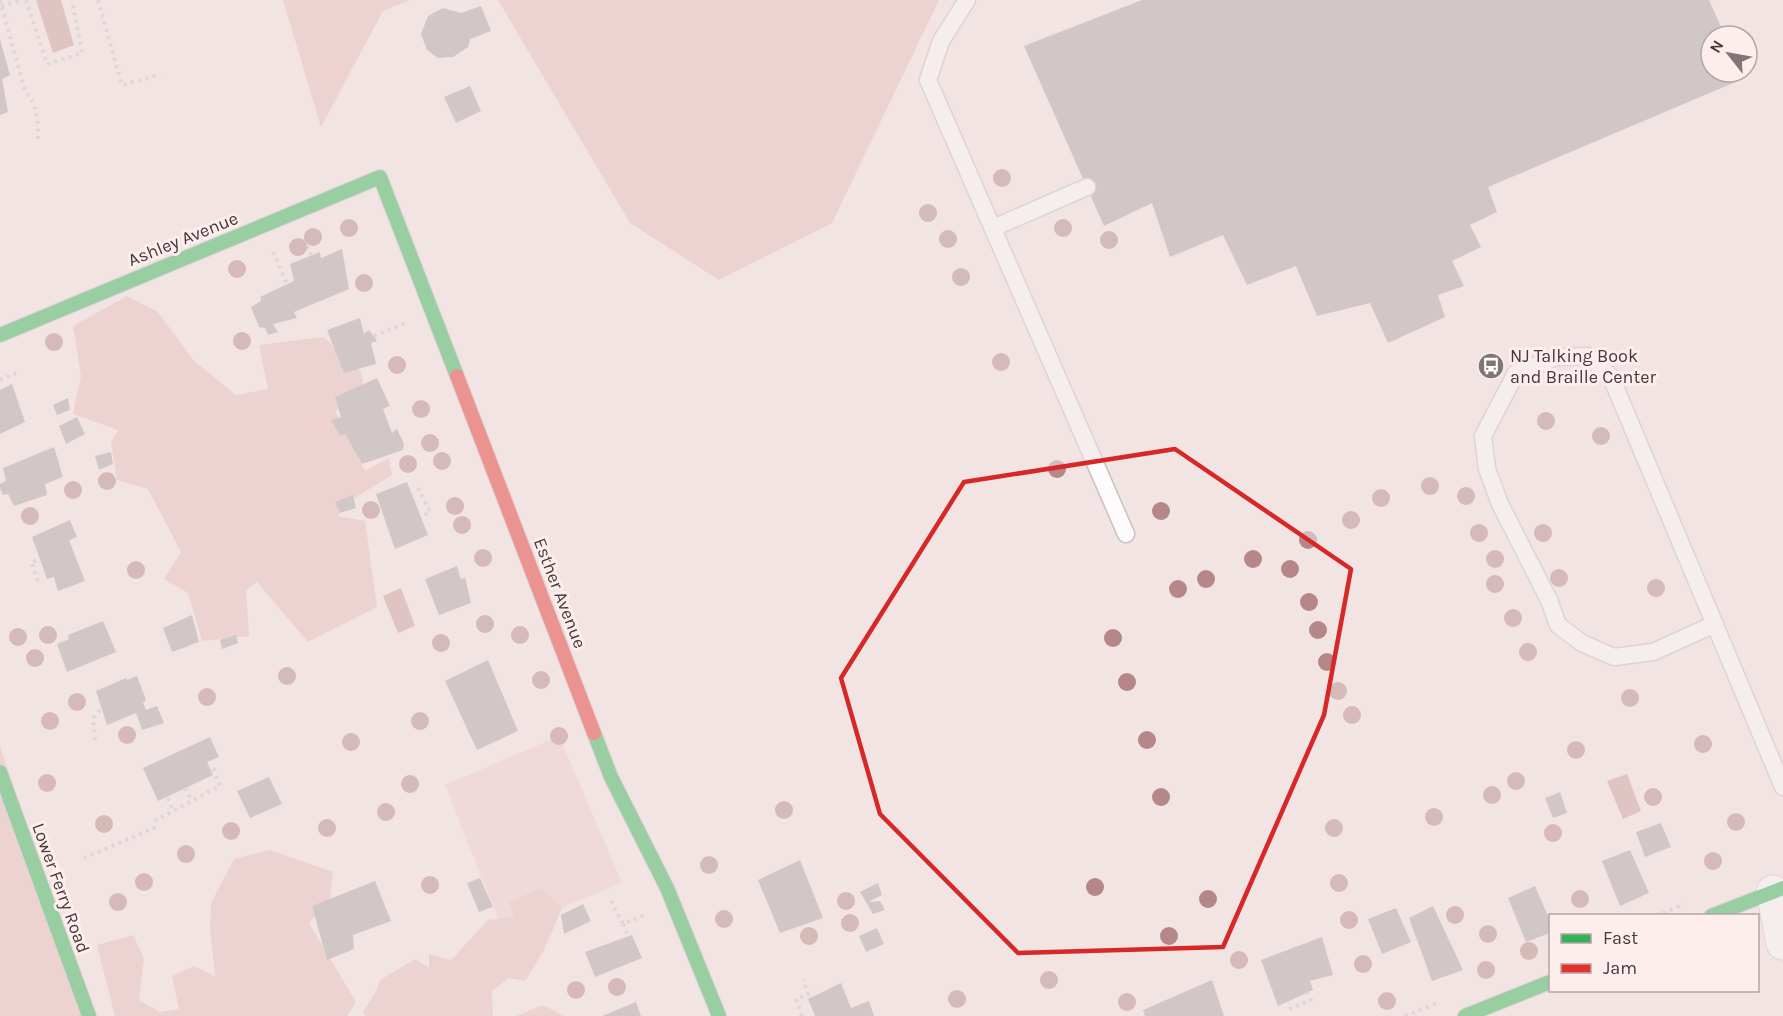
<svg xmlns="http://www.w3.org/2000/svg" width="1783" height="1016" font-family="Karla,sans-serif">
  <rect width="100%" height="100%" fill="#f1e4e3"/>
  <path fill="#f0cdcc" d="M559 736 622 883 503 931 445 785Z"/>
  <path fill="#e6bfbd" d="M283 0H410L383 11 321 127Z
    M498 0H939L832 223 719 280 630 223Z
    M127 296 158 312 194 361 236 395 268 389 259 345 324 337 361 372 363 384 335 412 365 471 389 458 392 475 345 504 338 516 365 521 377 607 308 642 257 582 246 590 249 636 202 641 188 593 164 579 181 552 148 489 117 480 111 442 118 430 73 414 81 376 73 326Z
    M0 746 88 1016H0Z
    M270 850 333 872 330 899 309 923 356 1002 347 1016H115L97 945 133 935 144 958 139 1000 160 1012 179 1009 172 976 194 966 215 976 210 929 211 903 234 859Z
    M541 888 562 908 544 950 525 981 509 978 492 991 493 1016H365L363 1012 376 991 380 980 415 959 429 968V954L451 960 488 920 514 917 509 902Z
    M543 1005 564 1016H516Z"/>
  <path fill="#ca9d9c" d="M36 0H61L74 45 53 53Z
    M401 588 415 626 398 633 383 596Z
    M1627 774 1641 811 1623 819 1607 781Z"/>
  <path fill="#aea5a4" d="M1142 0H1709L1725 36H1711V72H1742L1745 78 1488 187 1497 212 1470 225 1481 247 1452 261 1464 286 1438 295 1445 317 1388 343 1370 303 1317 316 1296 266 1247 285 1223 235 1170 257 1152 203 1104 226 1024 46Z
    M481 6 491 31 470 39 468 47 453 57 438 58 427 50 421 34 428 16 443 8 461 13Z
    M0 39 10 75 2 79 8 112 0 115Z
    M470 86 481 111 456 123 444 97Z
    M342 249 349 289 294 312 297 318 273 324 278 332 268 335 265 328 259 327 251 307 261 301 260 297 294 281 290 264 320 252 321 258Z
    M360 318 364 334 369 330 377 341 371 343 376 364 344 373 327 330Z
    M377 378 390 406 383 409 392 433 397 429 404 444 403 450 362 464 345 434 340 436 331 420 341 417 335 397Z
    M12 384 25 422 0 434V390Z
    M68 398 70 410 57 415 53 405Z
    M77 417 85 434 66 444 59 426Z
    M54 447 63 477 45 484 47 495 14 506 8 494 3 495 0 488V484L6 481 3 468Z
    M111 452 113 464 99 470 95 456Z
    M407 482 428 535 395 549 376 494Z
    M353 495 356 508 340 513 335 502Z
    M70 520 77 537 69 540 85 581 58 591 54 577 47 579 32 537Z
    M457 566 461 580 465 577 471 603 439 615 425 579Z
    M192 615 199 642 172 652 163 628Z
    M103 621 116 652 67 672 57 644 69 639 68 635Z
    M236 635 238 643 222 649 220 640Z
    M488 660 518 731 477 750 445 681Z
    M137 676 146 700 143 703 146 710 157 706 164 723 142 730 136 713 107 725 96 691 126 678 127 680Z
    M210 737 219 757 207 762 213 775 158 801 143 768Z
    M269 777 282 804 250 818 237 791Z
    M1560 792 1567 813 1553 818 1545 798Z
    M1661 823 1671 847 1645 857 1636 832Z
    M1630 850 1649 893 1620 906 1602 861Z
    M800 860 823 918 780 933 758 880Z
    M480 878 493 907 479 912 467 883Z
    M375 881 391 921 353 935 354 949 327 960 312 906Z
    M878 883 882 895 868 902 880 901 885 910 873 914 860 892Z
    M1535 886 1550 921V933L1526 942 1508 898Z
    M583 904 591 921 564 934 561 915Z
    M1433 906 1463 970 1432 981 1409 918Z
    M1396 908 1411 942 1382 954 1368 919Z
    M877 928 884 944 866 952 859 936Z
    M632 935 642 958 595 977 585 952Z
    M1322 937 1333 975 1310 981 1313 990 1278 1006 1261 960Z
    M1212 980 1224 1016H1145L1143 1010Z
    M841 983 851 1008 869 1001 874 1016H815L808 999Z
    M636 1002 641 1016H602Z"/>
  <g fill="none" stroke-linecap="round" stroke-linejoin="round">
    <defs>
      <path id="lane" d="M967 0 941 41 928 80 1126 534
        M993 228 1087 187
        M1715 624 1653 652 1614 657 1582 643 1558 625 1549 600 1500 504 1487 469 1483 436 1516 373 1557 357 1588 356 1611 377 1783 787"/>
      <path id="street" d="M1773 892 1783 943"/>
      <path id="fast" d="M0 335 380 177 457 376
        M594 733 611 777 667 888 719 1016
        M0 772 89 1016
        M1711 916 1783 888
        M1465 1016 1550 982"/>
      <path id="jam" d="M457 376 594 733"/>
    </defs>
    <use href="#lane" stroke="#cac0bf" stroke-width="19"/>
    <use href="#street" stroke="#cac0bf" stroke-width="35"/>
    <use href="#fast" stroke="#cac0bf" stroke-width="16"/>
    <use href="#jam" stroke="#cac0bf" stroke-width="16"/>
    <path stroke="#cbc7c7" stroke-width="4" stroke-dasharray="3 4.5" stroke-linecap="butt" d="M0 0 25 91C38 105 38 121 38 140
      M26 0 47 64 82 53 72 0
      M98 0 122 85 160 75
      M1 6 22 0
      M304 239 311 255
      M273 252 287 284
      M374 336 406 323
      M0 380 16 373
      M418 488 430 512 421 517
      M38 581 31 562 40 560
      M95 740 93 718 101 709
      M185 788 192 801
      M168 798 173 811
      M84 858 154 828 156 820 220 786 212 765
      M611 901 623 924 645 915
      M1656 916 1684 904
      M623 924 628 936
      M1289 1009 1311 1000 1307 992
      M802 1016 796 999 808 994 803 980
      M1405 1016 1438 1003"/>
    <use href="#lane" stroke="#fdfbfb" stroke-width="16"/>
    <use href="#street" stroke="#fdfbfb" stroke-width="33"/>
    <use href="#fast" stroke="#30b455" stroke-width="14"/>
    <use href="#jam" stroke="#e5322d" stroke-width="14"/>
  </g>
  <g fill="#b68788">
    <circle cx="1002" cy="178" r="9"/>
    <circle cx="928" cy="213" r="9"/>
    <circle cx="349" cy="228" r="9"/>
    <circle cx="1063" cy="228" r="9"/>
    <circle cx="313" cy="237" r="9"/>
    <circle cx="948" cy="239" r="9"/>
    <circle cx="1109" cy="240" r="9"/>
    <circle cx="298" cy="247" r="9"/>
    <circle cx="237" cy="269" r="9"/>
    <circle cx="961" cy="277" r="9"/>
    <circle cx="364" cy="283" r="9"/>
    <circle cx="242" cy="341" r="9"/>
    <circle cx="54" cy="342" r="9"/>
    <circle cx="1001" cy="362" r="9"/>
    <circle cx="397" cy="365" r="9"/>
    <circle cx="421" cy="409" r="9"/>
    <circle cx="1546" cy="421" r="9"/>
    <circle cx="1601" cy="436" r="9"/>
    <circle cx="430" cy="443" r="9"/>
    <circle cx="442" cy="461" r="9"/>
    <circle cx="408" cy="464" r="9"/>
    <circle cx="1057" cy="469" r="9"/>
    <circle cx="107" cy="481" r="9"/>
    <circle cx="1430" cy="486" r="9"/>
    <circle cx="73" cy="490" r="9"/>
    <circle cx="1466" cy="496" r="9"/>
    <circle cx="1381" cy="498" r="9"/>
    <circle cx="455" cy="506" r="9"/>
    <circle cx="371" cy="510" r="9"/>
    <circle cx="1161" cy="511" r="9"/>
    <circle cx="30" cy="516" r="9"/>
    <circle cx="1351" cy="520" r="9"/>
    <circle cx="462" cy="525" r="9"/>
    <circle cx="1479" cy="533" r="9"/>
    <circle cx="1543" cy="533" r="9"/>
    <circle cx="1308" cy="540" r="9"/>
    <circle cx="483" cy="558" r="9"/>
    <circle cx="1253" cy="559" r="9"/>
    <circle cx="1495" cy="559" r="9"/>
    <circle cx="1290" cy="569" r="9"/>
    <circle cx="136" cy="570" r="9"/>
    <circle cx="1559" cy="578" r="9"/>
    <circle cx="1206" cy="579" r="9"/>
    <circle cx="1495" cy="584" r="9"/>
    <circle cx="1656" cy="588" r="9"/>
    <circle cx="1178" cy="589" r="9"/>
    <circle cx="1309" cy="602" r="9"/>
    <circle cx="1513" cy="618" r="9"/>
    <circle cx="485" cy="624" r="9"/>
    <circle cx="1318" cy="630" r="9"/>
    <circle cx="48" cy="635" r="9"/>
    <circle cx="520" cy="635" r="9"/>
    <circle cx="18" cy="637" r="9"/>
    <circle cx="1113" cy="638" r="9"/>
    <circle cx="441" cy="643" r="9"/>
    <circle cx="1528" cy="652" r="9"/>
    <circle cx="35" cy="658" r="9"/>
    <circle cx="1327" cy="662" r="9"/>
    <circle cx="287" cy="676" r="9"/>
    <circle cx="541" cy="680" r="9"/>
    <circle cx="1127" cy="682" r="9"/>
    <circle cx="1338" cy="691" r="9"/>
    <circle cx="207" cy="697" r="9"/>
    <circle cx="1630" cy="698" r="9"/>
    <circle cx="77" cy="702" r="9"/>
    <circle cx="1352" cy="715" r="9"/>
    <circle cx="50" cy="721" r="9"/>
    <circle cx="420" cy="721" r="9"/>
    <circle cx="127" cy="735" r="9"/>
    <circle cx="559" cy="736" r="9"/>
    <circle cx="1147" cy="740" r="9"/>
    <circle cx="351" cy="742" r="9"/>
    <circle cx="1703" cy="744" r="9"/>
    <circle cx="1576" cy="750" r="9"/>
    <circle cx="1516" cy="781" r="9"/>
    <circle cx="47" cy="783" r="9"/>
    <circle cx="410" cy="784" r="9"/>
    <circle cx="1492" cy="795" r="9"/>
    <circle cx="1161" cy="797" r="9"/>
    <circle cx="1653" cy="797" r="9"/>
    <circle cx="784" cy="810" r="9"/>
    <circle cx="386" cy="812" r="9"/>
    <circle cx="1434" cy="817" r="9"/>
    <circle cx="1736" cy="822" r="9"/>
    <circle cx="104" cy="824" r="9"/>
    <circle cx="327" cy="828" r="9"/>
    <circle cx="1334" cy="828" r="9"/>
    <circle cx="231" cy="831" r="9"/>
    <circle cx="1553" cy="833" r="9"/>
    <circle cx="186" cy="854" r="9"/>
    <circle cx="1713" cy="861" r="9"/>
    <circle cx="709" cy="865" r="9"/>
    <circle cx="144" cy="882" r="9"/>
    <circle cx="1339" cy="883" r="9"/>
    <circle cx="430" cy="885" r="9"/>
    <circle cx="1095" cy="887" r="9"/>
    <circle cx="1208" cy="899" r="9"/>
    <circle cx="1580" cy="899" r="9"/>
    <circle cx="846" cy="901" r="9"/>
    <circle cx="118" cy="902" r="9"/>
    <circle cx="1455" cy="915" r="9"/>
    <circle cx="724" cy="919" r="9"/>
    <circle cx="1349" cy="920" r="9"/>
    <circle cx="850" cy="923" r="9"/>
    <circle cx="1488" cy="934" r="9"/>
    <circle cx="809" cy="936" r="9"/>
    <circle cx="1169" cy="936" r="9"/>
    <circle cx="1529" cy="951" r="9"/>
    <circle cx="1239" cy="960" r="9"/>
    <circle cx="1363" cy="964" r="9"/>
    <circle cx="1486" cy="970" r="9"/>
    <circle cx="1049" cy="980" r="9"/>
    <circle cx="617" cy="987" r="9"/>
    <circle cx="576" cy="990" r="9"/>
    <circle cx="957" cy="999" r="9"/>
    <circle cx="1387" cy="1001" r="9"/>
    <circle cx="1127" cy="1002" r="9"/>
  </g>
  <path d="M0 0H1783V1016H0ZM1175 449 1351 569 1324 715 1223 947 1018 953 880 814 841 678 964 482Z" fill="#f1e4e3" fill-opacity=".55" fill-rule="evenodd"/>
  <path fill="none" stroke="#d62828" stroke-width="4.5" stroke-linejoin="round" d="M1175 449 1351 569 1324 715 1223 947 1018 953 880 814 841 678 964 482Z"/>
  <defs>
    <symbol id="bus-disc" viewBox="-11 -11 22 22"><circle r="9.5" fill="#817675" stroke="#fdeeed"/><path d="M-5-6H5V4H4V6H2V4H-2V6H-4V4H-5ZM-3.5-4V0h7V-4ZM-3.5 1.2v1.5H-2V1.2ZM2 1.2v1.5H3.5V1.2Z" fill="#fff"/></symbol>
  </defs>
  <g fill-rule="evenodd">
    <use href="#bus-disc" x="1476" y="351" width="30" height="30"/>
  </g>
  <g text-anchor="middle" stroke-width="6" stroke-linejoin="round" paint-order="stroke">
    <g font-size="18" fill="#443a3a" stroke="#fdeeed">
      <text transform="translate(183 239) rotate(-22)" y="6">Ashley Avenue</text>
      <text transform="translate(560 593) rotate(69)" y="6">Esther Avenue</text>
      <text transform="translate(61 888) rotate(70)" y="6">Lower Ferry Road</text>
    </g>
    <g font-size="18" fill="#443a3a" stroke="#fdeeed" text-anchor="start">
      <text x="1510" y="362">NJ Talking Book<tspan x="1510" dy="21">and Braille Center</tspan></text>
    </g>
  </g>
  <rect x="1549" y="914" width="210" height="78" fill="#fdeeed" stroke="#b3a6a5" stroke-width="1.5"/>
  <rect x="1561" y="934" width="30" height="9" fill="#30b455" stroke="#b3a6a5" stroke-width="1.5"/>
  <text x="1603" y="944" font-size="18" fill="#443a3a">Fast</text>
  <rect x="1561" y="964" width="30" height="9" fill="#e5322d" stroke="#b3a6a5" stroke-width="1.5"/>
  <text x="1603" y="974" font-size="18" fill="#443a3a">Jam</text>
  <g transform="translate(1729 54) rotate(301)"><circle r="28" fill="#fdeeed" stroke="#b3a6a5" stroke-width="1.5"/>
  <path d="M0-4.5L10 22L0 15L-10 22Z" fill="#817675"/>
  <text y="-9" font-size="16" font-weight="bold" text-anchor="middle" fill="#443a3a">N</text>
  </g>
</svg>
